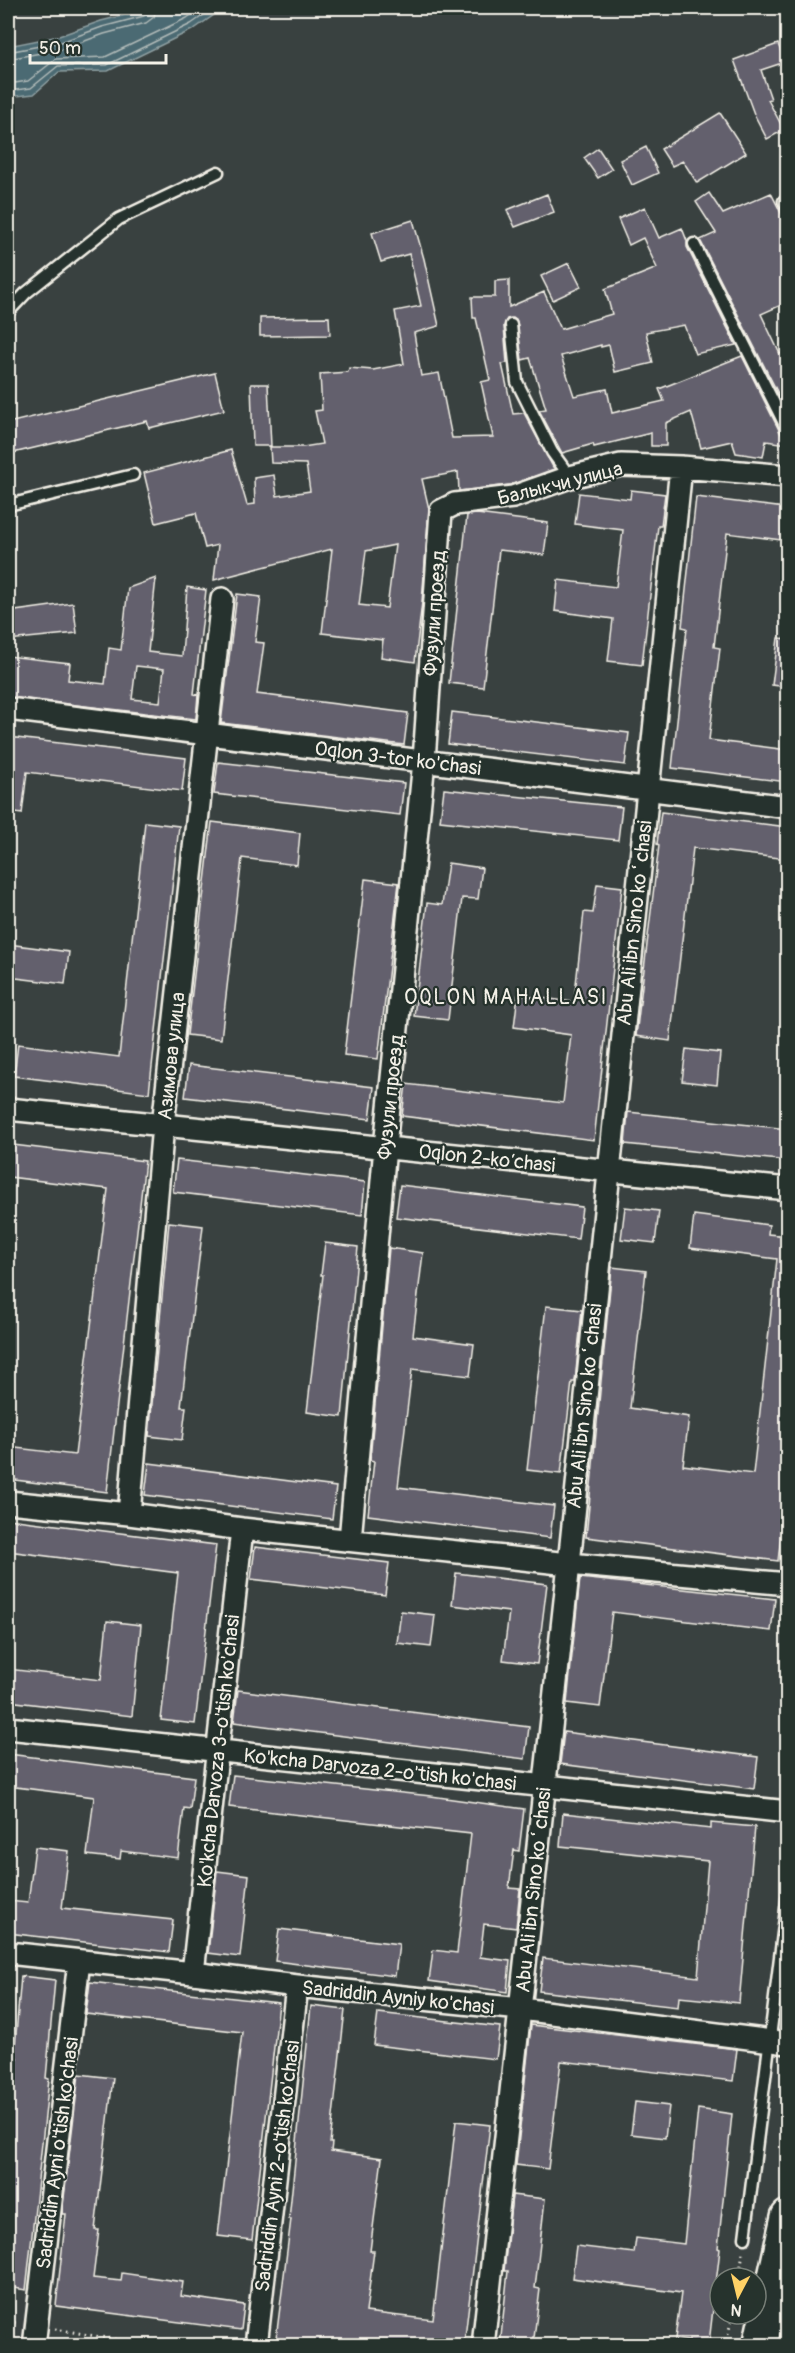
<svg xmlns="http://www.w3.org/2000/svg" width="795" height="2353" font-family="Pangolin,sans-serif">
  <rect width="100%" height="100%" fill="#394140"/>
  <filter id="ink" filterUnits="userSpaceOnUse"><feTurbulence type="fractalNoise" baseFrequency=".0167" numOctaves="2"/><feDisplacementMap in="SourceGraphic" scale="12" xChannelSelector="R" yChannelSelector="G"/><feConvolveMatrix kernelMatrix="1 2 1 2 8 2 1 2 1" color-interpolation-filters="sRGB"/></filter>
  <g filter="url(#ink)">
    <path fill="#4c6a73" stroke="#8fa0a2" stroke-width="1.5" d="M153 8H224L194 29 108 71 59 72 34 94 8 97V46L59 36 101 21Z"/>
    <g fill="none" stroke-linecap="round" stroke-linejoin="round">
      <path stroke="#b1bbb9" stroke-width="1.5" d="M8 52 61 42 102 27 144 16 148 13 149 8
        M8 59 63 49 104 34 146 23 154 17 156 8
        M8 84 28 81 56 59 105 57 187 18 201 8
        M8 91 31 88 58 66 107 65 191 24 214 8"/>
    </g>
    <path fill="#64616d" stroke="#f4f1e8" stroke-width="1.5" fill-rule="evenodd" d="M778 44 785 62 761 70 771 99 768 100 784 130 767 139 754 114 734 60Z
      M720 113 746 153 697 183 683 161 672 166 661 149Z
      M646 147 658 173 632 185 620 160Z
      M598 148 612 169 598 178 584 158Z
      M709 193 723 214 771 193 788 227V302L761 314 780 354 788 350V413L700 240 716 233 696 202Z
      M547 194 554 212 515 227 507 210Z
      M645 207 659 238 682 228 687 241V247L736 345 695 354 684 325 646 332 653 363 615 372 609 345 601 347V345L561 356 574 396 607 389 612 413 664 401 659 389 742 356 781 434 788 438V444L766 441 763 457 736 453 732 441 701 448 691 412 666 423V446H651V433L594 447 593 444 562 453 539 410 546 409 530 358 522 360 517 321 513 318 507 319 504 326 507 363 502 364 513 414 524 413 554 469 510 485 459 491 458 472 422 479 429 509 422 602 415 662 381 657 383 640 322 633 332 549 214 580 218 545 205 548 196 513 156 523 144 473 231 450 247 505 255 504 254 478 274 475 277 496 310 491 306 464 271 463 270 447H303L322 444 315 411 322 410 320 374 348 372 349 368 373 370 404 364 395 311 421 306 409 254 381 262 372 233 413 220 424 259 439 326 414 333 421 376 439 373 452 438 493 437 481 382 490 380 476 318H473L472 297H495V281L509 280V307L544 292 561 329 612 314 605 289 657 268 643 238 629 245 618 219ZM395 545 387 608 359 605 366 551Z
      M569 263 581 287 553 300 541 276Z
      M329 317 330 335 260 336V318Z
      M215 373 224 410 149 428 147 421 13 453 8 423Z
      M251 384H268L271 446H253Z
      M631 490 665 494 661 526H658L642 665 608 661 613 619 555 611 558 580 616 587 623 530 575 524 579 493 630 499Z
      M696 497 785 508 781 540 727 533 714 647 720 648 709 740 788 750V782L672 768 687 628 682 627Z
      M477 514 548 523 544 555 499 550 483 687 449 683 467 515Z
      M156 578 148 652 182 656 187 587 206 590 194 694 198 695 196 719 8 697V656L70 663 68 680 105 684 109 648 121 650 128 588ZM136 666 164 669 160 702 132 699Z
      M237 594 261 597 255 642 264 643 257 694 408 713 404 745 221 723Z
      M73 603 77 633 8 640V612Z
      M778 638 788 639V687L772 685Z
      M452 712 629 733 625 765 448 744Z
      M8 737 186 758 182 791 27 772 22 814 8 812Z
      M218 762 404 783 400 815 214 794Z
      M444 789 622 807 618 840 440 821Z
      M661 812 788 827V859L693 848 670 1041 636 1036 659 845 657 844Z
      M145 822 179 826 149 1093 14 1076 18 1044 119 1057Z
      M212 822 300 833 297 865 242 858 221 1039 187 1035Z
      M448 863 482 868 478 899 462 898 448 1020 414 1016 427 903 442 905Z
      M365 879 399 883 378 1059 344 1055Z
      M597 884 622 887 594 1140 402 1116 406 1084 563 1103 571 1035 514 1027 518 995 574 1002 584 912 593 913Z
      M8 944 69 952 65 984 8 977Z
      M686 1049 720 1053 717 1085 682 1081Z
      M189 1065 374 1087 370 1119 185 1097Z
      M628 1112 788 1129V1161L625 1144Z
      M13 1145 145 1161 107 1492 8 1479V1447L75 1455 108 1189 9 1177Z
      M177 1160 365 1182 362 1215 173 1192Z
      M400 1185 582 1207 578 1239 396 1217Z
      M625 1207 659 1211 655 1243 621 1239Z
      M694 1215 769 1225 768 1234 788 1236V1480L778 1561 586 1537 612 1267 646 1271 630 1408 689 1417 683 1465 753 1474 777 1259 690 1248Z
      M169 1222 203 1226 181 1407H186L182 1440 149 1436Z
      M325 1243 358 1247 342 1417 307 1412 323 1275H321Z
      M389 1248 423 1253 413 1336 474 1344 470 1376 412 1369 398 1487 554 1506 550 1538 368 1515 374 1461 370 1460Z
      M546 1306 582 1310 575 1382H572L561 1474 527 1470Z
      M149 1463 336 1487 332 1519 145 1495Z
      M8 1519 216 1545 195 1724 161 1720 178 1573 8 1551Z
      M255 1547 389 1563 385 1595 251 1579Z
      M456 1573 547 1584 537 1664 503 1660 509 1612 452 1605Z
      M580 1578 775 1599 771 1631 612 1612 600 1707 567 1703Z
      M401 1611 435 1615 431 1647 397 1643Z
      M107 1621 141 1625 132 1716 8 1701V1669L101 1680Z
      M238 1690 529 1727 525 1759 234 1722Z
      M564 1732 758 1757 754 1789 560 1764Z
      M8 1754 194 1777 190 1809 184 1808 178 1858 121 1851 120 1859 87 1855 94 1797 8 1786Z
      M233 1775 431 1796 524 1809 519 1851 514 1850 509 1888 520 1889 516 1928 484 1924 480 1957 510 1961 507 1992 429 1981 433 1950 457 1953 471 1834 229 1807Z
      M563 1813 711 1829V1823L755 1827 739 2003 679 1997 678 2007 539 1991 543 1958 698 1977 708 1861 560 1846Z
      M35 1847 69 1851 62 1908 173 1920 169 1952 8 1933V1901L28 1903Z
      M217 1871 249 1875 240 1957 208 1953Z
      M279 1929 399 1944 395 1976 275 1961Z
      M21 1976 55 1980 46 2078 49 2079 26 2290 8 2287V2145L17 2058 14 2057Z
      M90 1982 279 2003 252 2240 218 2236 242 2032 86 2014Z
      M311 2006 345 2010 330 2143H332L331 2151 382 2158 370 2251H374L366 2312 433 2320 456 2121 490 2125 464 2346H330L276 2339 291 2219H289Z
      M378 2013 500 2027 496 2059 374 2045Z
      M531 2025 737 2049 733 2081 561 2061 548 2169 516 2165Z
      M79 2074 113 2078 95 2230H99L93 2278 121 2281 122 2273 183 2282 181 2296 244 2305 241 2330 56 2306 66 2214H62Z
      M635 2102 669 2106 665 2138 631 2134Z
      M698 2109 732 2114 718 2248 720 2249 709 2343 675 2339 681 2293 572 2278 576 2246 634 2253 636 2238 684 2244Z
      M512 2195 545 2199 535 2288 540 2289 533 2346H500L508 2271H504Z"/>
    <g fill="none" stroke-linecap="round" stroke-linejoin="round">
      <defs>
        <path id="service" d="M784 201 788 209
          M694 244 788 431
          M8 312 26 293 119 219 218 172
          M511 325 517 382 552 452 570 477
          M8 505 133 475
          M745 2238 788 1893"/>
        <path id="minor" d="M8 709 788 807
          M8 1109 788 1189
          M8 1502 129 1514 242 1529 569 1564 788 1584
          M129 1514 163 1125 222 599
          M350 1540 385 1147 424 761 441 511 455 504 513 497 570 477 621 465 681 467 788 476
          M8 1728 788 1812
          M8 1953 193 1973 297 1986 521 2009 788 2043
          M193 1973 242 1529
          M34 2346 79 1961
          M256 2346 297 1986
          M483 2346 569 1564 681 467"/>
        <path id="primary" d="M760 2346 788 2217"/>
      </defs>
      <use href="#service" stroke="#f4f1e8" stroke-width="15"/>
      <use href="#minor" stroke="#f4f1e8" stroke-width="26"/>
      <use href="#primary" stroke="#f4f1e8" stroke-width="38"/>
      <path stroke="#f4f1e8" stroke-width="3" stroke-dasharray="1.5 4.5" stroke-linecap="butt" d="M739 2278 743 2252
        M8 2322 18 2323
        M55 2329 153 2346
        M725 2346 733 2314"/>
      <use href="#service" stroke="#26332d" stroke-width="10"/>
      <use href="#minor" stroke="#26332d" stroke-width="21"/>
      <use href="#primary" stroke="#26332d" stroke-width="33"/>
    </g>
  </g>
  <g text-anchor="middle" stroke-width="4.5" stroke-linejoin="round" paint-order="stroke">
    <g font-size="20" fill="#f4f1e8" stroke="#26332d">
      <text transform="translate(560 483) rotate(-14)" y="7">Балыкчи улица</text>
      <text transform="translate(434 613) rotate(-86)" y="7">Фузули проезд</text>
      <text transform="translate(398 758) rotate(7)" y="7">Oqlon 3-tor ko'chasi</text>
      <text transform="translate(634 923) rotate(-84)" y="7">Abu Ali ibn Sino koʻchasi</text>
      <text transform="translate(171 1056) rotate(-84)" y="7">Азимова улица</text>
      <text transform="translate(390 1097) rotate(-84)" y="7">Фузули проезд</text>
      <text transform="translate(487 1158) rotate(6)" y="7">Oqlon 2-ko‘chasi</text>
      <text transform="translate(584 1406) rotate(-84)" y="7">Abu Ali ibn Sino koʻchasi</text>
      <text transform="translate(218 1751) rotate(-84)" y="7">Ko'kcha Darvoza 3-o'tish ko'chasi</text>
      <text transform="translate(380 1769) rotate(6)" y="7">Ko'kcha Darvoza 2-o'tish ko'chasi</text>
      <text transform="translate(533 1890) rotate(-84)" y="7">Abu Ali ibn Sino koʻchasi</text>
      <text transform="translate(398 1997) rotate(6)" y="7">Sadriddin Ayniy ko'chasi</text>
      <text transform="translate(57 2153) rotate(-83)" y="7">Sadriddin Ayni o'tish ko'chasi</text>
      <text transform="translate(277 2166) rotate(-83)" y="7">Sadriddin Ayni 2-o'tish ko'chasi</text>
    </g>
    <g font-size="21" letter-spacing="1.5" fill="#f4f1e8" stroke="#26332d">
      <text x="506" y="1004">OQLON MAHALLASI</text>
    </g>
  </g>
  <rect width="795" height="2353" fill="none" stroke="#26332d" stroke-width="30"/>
  <rect x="15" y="15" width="765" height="2323" fill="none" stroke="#f4f1e8" stroke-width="2" filter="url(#ink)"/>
  <g transform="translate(738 2296) rotate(187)"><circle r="28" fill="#26332d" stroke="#787f78" stroke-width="1.5"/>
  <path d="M0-4.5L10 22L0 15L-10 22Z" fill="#ffd166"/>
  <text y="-9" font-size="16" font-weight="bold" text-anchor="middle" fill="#f4f1e8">N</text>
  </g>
  <path d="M30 54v9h136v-9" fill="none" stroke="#f4f1e8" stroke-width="3"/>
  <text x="39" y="54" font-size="18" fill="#f4f1e8" stroke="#26332d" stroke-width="4.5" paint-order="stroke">50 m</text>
</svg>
